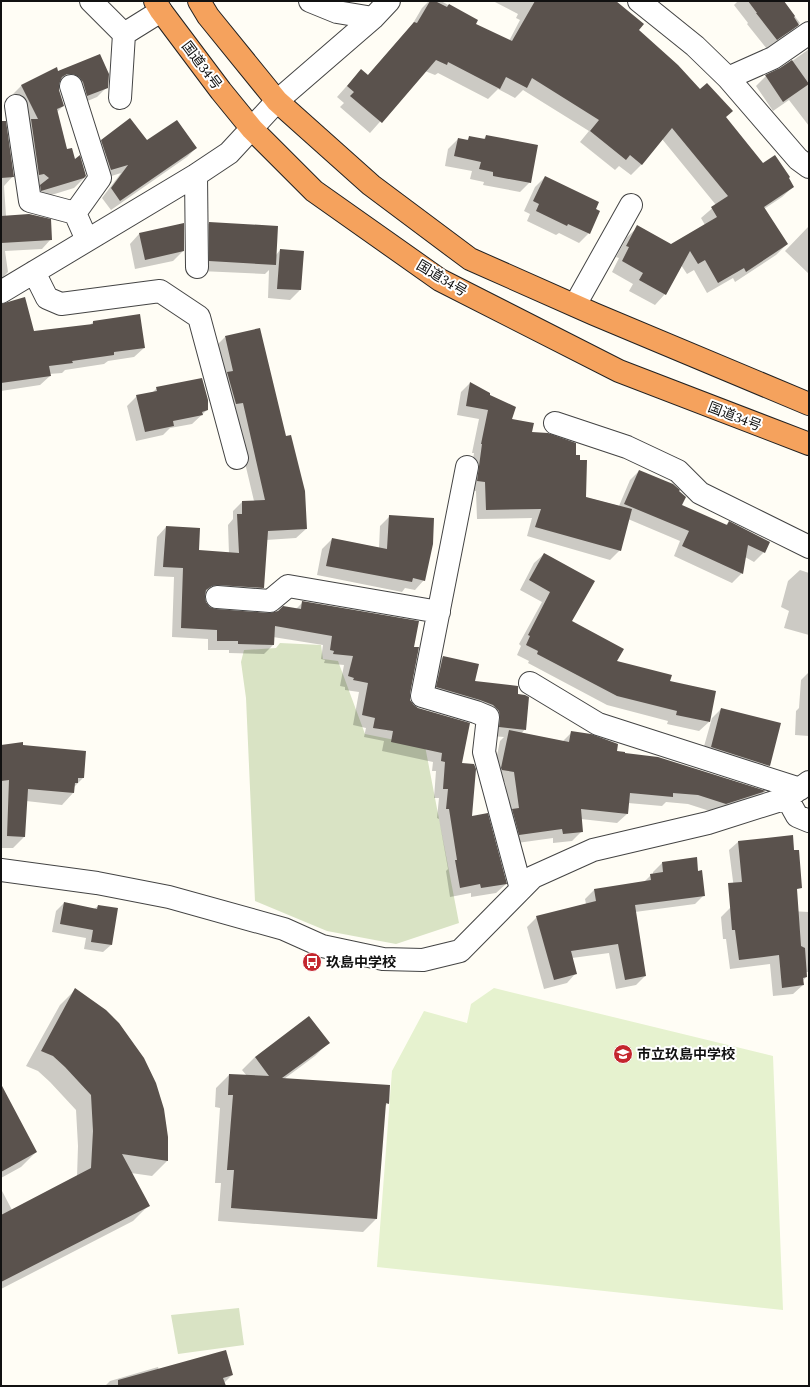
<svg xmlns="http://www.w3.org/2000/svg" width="810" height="1387" font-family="Spectral,'Noto Sans JP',serif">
  <rect width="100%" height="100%" fill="#fffdf5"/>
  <path fill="#d9e3c4" d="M280 643 321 645 323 659 338 661 365 734 425 746 459 923 396 944 327 931 255 901 246 698 241 662 244 650 276 648Z
    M239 1308 244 1345 178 1354 171 1315Z"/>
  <path fill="#e6f2cf" d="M494 988 773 1056 783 1310 377 1267 392 1071 424 1011 467 1023 471 1004Z"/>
  <path fill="#0003" d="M429 1H441L477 21 475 24 509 41 520 20 516 18 518 14 493 1H614L637 31 725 117 763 164 787 178 793 187 782 197 764 209 787 244 776 255 735 282 733 278 707 293 694 270 687 274 681 265 665 294 655 305 629 291 633 284 612 272 619 258 616 257 627 237 638 227 671 245 705 225 701 218 716 205 662 139 642 164 631 175 619 166 615 170 580 142 589 131 523 90 515 98 498 89 488 99 438 73 435 75 425 71 370 133 340 107 344 103 337 97 361 70 367 76 412 25 422 8Z
    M738 1H783L800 23 790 33 767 49 747 24 748 23 734 5Z
    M809 49V126L789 100 773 111 756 86 766 76 781 69Z
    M100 55 107 87 97 97 78 105 63 83 58 84V90L63 106 57 112 67 150 75 160 84 178 74 188 32 201 31 196 39 187 34 184 26 125 12 95 21 86Z
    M1 122 13 176 4 186 6 216 51 239 42 249 5 251 8 272 1 279Z
    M486 136 530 182 520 192 483 185 484 182 470 179 472 171 445 166 448 149 458 139 466 141 470 137 483 140Z
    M102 140 147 142 196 148 187 157 111 210 102 198 121 173 102 179 92 150Z
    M545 177 589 233 579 243 559 233 556 235 527 221 530 214 524 211 535 187Z
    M209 223 276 255 280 250 302 252 300 290 290 300 268 298 269 270 265 274 200 271V233Z
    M809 226V274L785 251Z
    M139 234 183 251 173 261 135 269 130 244Z
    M1 305 33 332 89 326 93 322 144 348 134 357 108 361 104 364 65 370 62 373 49 374 50 376 40 385 1 391Z
    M225 337 306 529 296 538 266 540 263 588 254 597 208 594H204L205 603 210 608 269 614 296 609 303 602 413 647 409 694V700L460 764 471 817 506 884 496 893 471 897V893L450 897 446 871 448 869 439 819 437 818 439 798H434L436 771H432L433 762 382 751 384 741 364 737 366 728 353 725 359 692 345 690V687L340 686 344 665 324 663 325 660 321 659 323 645 273 637V645L264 654 229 653V650H208V639L172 637 174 577 154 576 157 537 166 527 198 551 229 554 228 525 233 519V511L242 502 254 501 233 412 216 346Z
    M470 383 489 398 511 420 531 433 575 456 585 497 619 506 630 480 639 471 681 506 725 526 729 522 764 552 754 562 745 557 742 573 732 583 674 556 680 541 628 519 620 550 610 560 527 536 532 518 477 519 476 491 468 490 474 453H472L479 419 457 415 461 392Z
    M157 388 207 410 192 424 170 428 163 435 136 441 127 406 137 396 152 393Z
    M390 516 424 580 415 590 405 588 402 592 317 575 322 549 332 539 379 548 380 526Z
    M544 554 571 622 616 662 709 722 699 731 667 724 668 721 607 705 528 663 529 661 517 655 521 646 519 644 542 602 520 590 534 563Z
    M800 570 809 573V635L784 628 789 611 781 607 788 581Z
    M443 657 474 682 517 695 525 729 521 734 562 742 571 733 624 754 764 792 755 800 716 813 688 804 666 802 662 806 628 803 627 814 617 823 581 819 582 831 572 841 553 843V838L510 844 509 814 505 782 492 779 500 741 504 737 491 736 492 728 428 696 434 666Z
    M809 672V736L795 735 796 711 799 708 801 680Z
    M721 709 769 766 759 775 701 757 712 718Z
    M1 746H22L83 778 74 787 73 793 62 805 26 801 24 837 13 848H1Z
    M792 836 794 851 734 889 729 850 738 842Z
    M662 863 698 872 704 895 695 904 635 912 645 976 636 985 616 989 609 953 572 958 576 973 567 983 544 989 527 927 537 917 586 904 585 899 594 890 643 883 651 875H653V872Z
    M64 903 94 909 98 906 111 945 103 952 84 949 86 938 52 932 56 911Z
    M730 908 809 912V972H806V977L803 981V985L793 994 773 996 770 964 730 969 726 939H723L721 917Z
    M75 990 166 1123 167 1161 152 1176 131 1173 148 1206 133 1221 1 1289V1189L12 1210 77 1177 78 1146 76 1110 50 1082 38 1071 26 1066 60 1005Z
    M328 1043 315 1056 284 1079 388 1103 384 1107 376 1219 363 1232 218 1221 221 1183H215L220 1108 215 1107 216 1088 229 1075 247 1076 242 1070 255 1057Z
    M1 1086 36 1152 21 1167 1 1178Z
    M158 1367 159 1370 232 1375 224 1383V1386H105L110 1381Z"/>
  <path fill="#5a524d" d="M430 1H435L447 7 449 4 478 20 476 24 512 41 535 1H616L644 24 639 30 678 65 700 89 707 83 733 111 726 117 763 163 775 155 790 177 789 178 794 187 764 207 788 244 746 272 744 268 718 283 705 260 698 264 690 251 666 295 639 280 643 273 622 261 629 247 626 246 637 225 671 244 717 217 711 207 728 196 672 128 642 165 630 155 626 160 590 131 599 120 532 78 527 88 506 77 500 89 448 62 447 65 436 60 382 123 350 96 354 92 347 86 361 69 368 75 414 22 417 23Z
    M748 1H784L795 16 794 17 799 25 777 40 756 13H757Z
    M100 54 109 74 108 88 87 96 83 82 79 77 73 74H67L62 77 59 84V90L64 106 57 109 67 149 72 148 75 159 80 155 86 176 84 178 41 191 40 185 49 178 44 174 39 175 31 119H38L21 85 57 67 58 71Z
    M792 60 809 84 783 102 765 75 780 68Z
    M130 118 147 140 177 120 197 148 120 201 111 188 128 165 111 170 101 140Z
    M1 121H6L14 177 1 178Z
    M486 135 538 145 531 183 493 176V172L479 169 481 162 454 156 458 138 468 140 469 136 485 139Z
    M545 176 599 202 596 209 600 211 590 234 568 224 567 226 536 211 539 204 533 201Z
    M29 214 51 219 52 240 1 243V216Z
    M209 222 278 226 276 265 209 261Z
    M184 223V251L145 260 139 233Z
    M280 249 304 251 301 290 277 289Z
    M25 297 34 331 93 324V321L140 314 145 348 114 352V355L72 361 73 363 49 366 51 376 1 383V304Z
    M260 328 286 436 291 435 305 491 307 529 268 531 264 588 218 585 212 586 206 590 205 596 206 602 210 607 216 609 269 613 278 611 283 606 301 609 302 601 419 621 414 647H419L410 694V700L414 705 418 708 470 723 462 763 474 764 476 769 472 816 488 813 507 884 481 888 480 884 460 888 455 860H457L449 809H446L448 789H443L445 762 441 761 442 753 391 742 393 731 373 728 375 718 362 715 368 683 353 680 354 678 348 676 353 656 333 654 334 651 330 650 332 636 275 626 274 645 238 644V641H217V630L181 628 183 568 163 567 166 526 200 528 199 550 239 553 237 514H242V501L265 500 243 403 236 404 227 372 233 371 225 336Z
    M202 378 208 400V410L202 412 203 415 173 421 174 426 145 432 136 395 157 391 156 387Z
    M470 382 490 393V397V395L516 407 512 419 534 423 532 432 548 433 576 443V455H580V460H587L586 497 632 509 621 551 535 527 541 509 486 510 485 482 477 481 482 444H481L488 410 466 406Z
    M639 470 673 484 680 490 679 491 686 497 682 505 727 525 729 521 770 542 765 553 748 545 743 574 682 546 689 531 624 504Z
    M389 515 434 518 433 544 425 581 413 578 412 582 326 566 332 538 387 549Z
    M544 553 595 581 572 621 624 649 617 661 672 675 670 681 716 691 710 722 676 715 677 711 617 696 537 654 538 651 526 645 530 636 528 635 550 592 529 580Z
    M443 656 479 664 475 681 518 686V694L525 695 529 697 526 730 499 727 500 718 499 711 493 705 480 700 436 687Z
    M721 708 781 723 770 766 711 747Z
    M509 730 569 742 571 731 591 734 618 744 617 751 625 752V753L658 757 766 791 726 804 698 795 673 793V797L630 793 628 814 581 809 583 832 563 834 562 829 519 835 512 809 519 808 514 772 502 770 501 768Z
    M23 742V745L86 751 84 778H78V783H75L74 793 28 789 25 837 7 836 9 780 1 781V745Z
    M793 835 794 850H799L802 888 797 889 801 946 805 948 807 977 803 978 804 985 782 988 779 955 739 960 735 930H732L728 883 742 882 738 841Z
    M697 857 698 871 702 870 705 896 635 905 646 976 625 980 618 944 571 951 577 974 554 980 536 916 596 901 594 889 651 880 650 874 663 872 662 862Z
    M64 902 97 909 98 905 118 908 112 945 91 942 93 930 60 924Z
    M75 988 106 1010 119 1023 144 1058 156 1083 164 1109 168 1137V1161L122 1154 150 1206 1 1282V1215L91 1168 93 1131 91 1095 65 1067 53 1056 41 1051Z
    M309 1016 330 1043 282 1078 390 1085 389 1104 386 1103 377 1219 231 1208 234 1170H227L233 1095H228L229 1074 269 1076 255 1057Z
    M1 1084 37 1152 1 1172Z
    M226 1350 233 1375 223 1378 226 1386H118V1380Z"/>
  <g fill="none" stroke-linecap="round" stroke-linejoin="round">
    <defs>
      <path id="minor" d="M91 1 124 34 161 11
        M310 1 337 12 373 18
        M639 1 695 46 728 78 798 159 809 167
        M728 78 773 58 809 33
        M71 86 100 178 75 213 87 240
        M120 98 124 34
        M16 106 30 201 75 213
        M196 175 197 267
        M34 272 47 298 61 304 160 291 199 317 237 458
        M1 292 196 175 229 153 277 101 373 18 389 1
        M575 305 631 205
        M555 423 627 447 678 471 700 493 809 547
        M467 467 422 696 476 712 488 717 484 752 521 889
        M217 597 270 601 288 586 439 612
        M530 683 598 724 800 789
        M787 798 797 816 809 821
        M1 870 97 883 169 897 284 929 322 946 383 959 423 960 460 951 533 877 593 850 708 823 787 798 809 782"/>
      <path id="highway" d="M155 1 161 11 221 91 252 129 314 191 440 280 619 371 809 444
        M199 1 208 16 277 101 371 185 470 259 594 314 809 404"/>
    </defs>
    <use href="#minor" stroke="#444" stroke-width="24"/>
    <use href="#highway" stroke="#222" stroke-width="24"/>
    <use href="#minor" stroke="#fff" stroke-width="22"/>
    <use href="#highway" stroke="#f5a25d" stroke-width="22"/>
  </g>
  <defs>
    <symbol id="bus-disc" viewBox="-11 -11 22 22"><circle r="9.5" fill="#c4262e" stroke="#fff"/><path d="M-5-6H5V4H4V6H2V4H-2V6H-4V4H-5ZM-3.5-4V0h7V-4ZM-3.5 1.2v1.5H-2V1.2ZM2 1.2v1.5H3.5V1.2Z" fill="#fff"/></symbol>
    <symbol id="school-disc" viewBox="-11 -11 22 22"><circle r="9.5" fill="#c4262e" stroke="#fff"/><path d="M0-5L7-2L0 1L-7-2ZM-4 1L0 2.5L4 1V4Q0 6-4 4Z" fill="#fff"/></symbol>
  </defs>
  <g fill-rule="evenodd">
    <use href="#bus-disc" x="301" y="951" width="22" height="22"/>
    <use href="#school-disc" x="612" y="1043" width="22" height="22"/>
  </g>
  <g text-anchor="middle" stroke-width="4" stroke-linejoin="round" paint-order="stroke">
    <g font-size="14" fill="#111" stroke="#fff">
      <text transform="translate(202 65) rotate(53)" y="5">国道34号</text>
      <text transform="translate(442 278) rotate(31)" y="5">国道34号</text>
      <text transform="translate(735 416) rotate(21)" y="5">国道34号</text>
    </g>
    <g font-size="14" font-weight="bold" fill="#111" stroke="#fff" text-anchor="start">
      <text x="326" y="967">玖島中学校</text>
      <text x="637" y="1059">市立玖島中学校</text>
    </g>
  </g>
  <rect width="810" height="1387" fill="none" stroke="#111111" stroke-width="4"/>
</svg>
